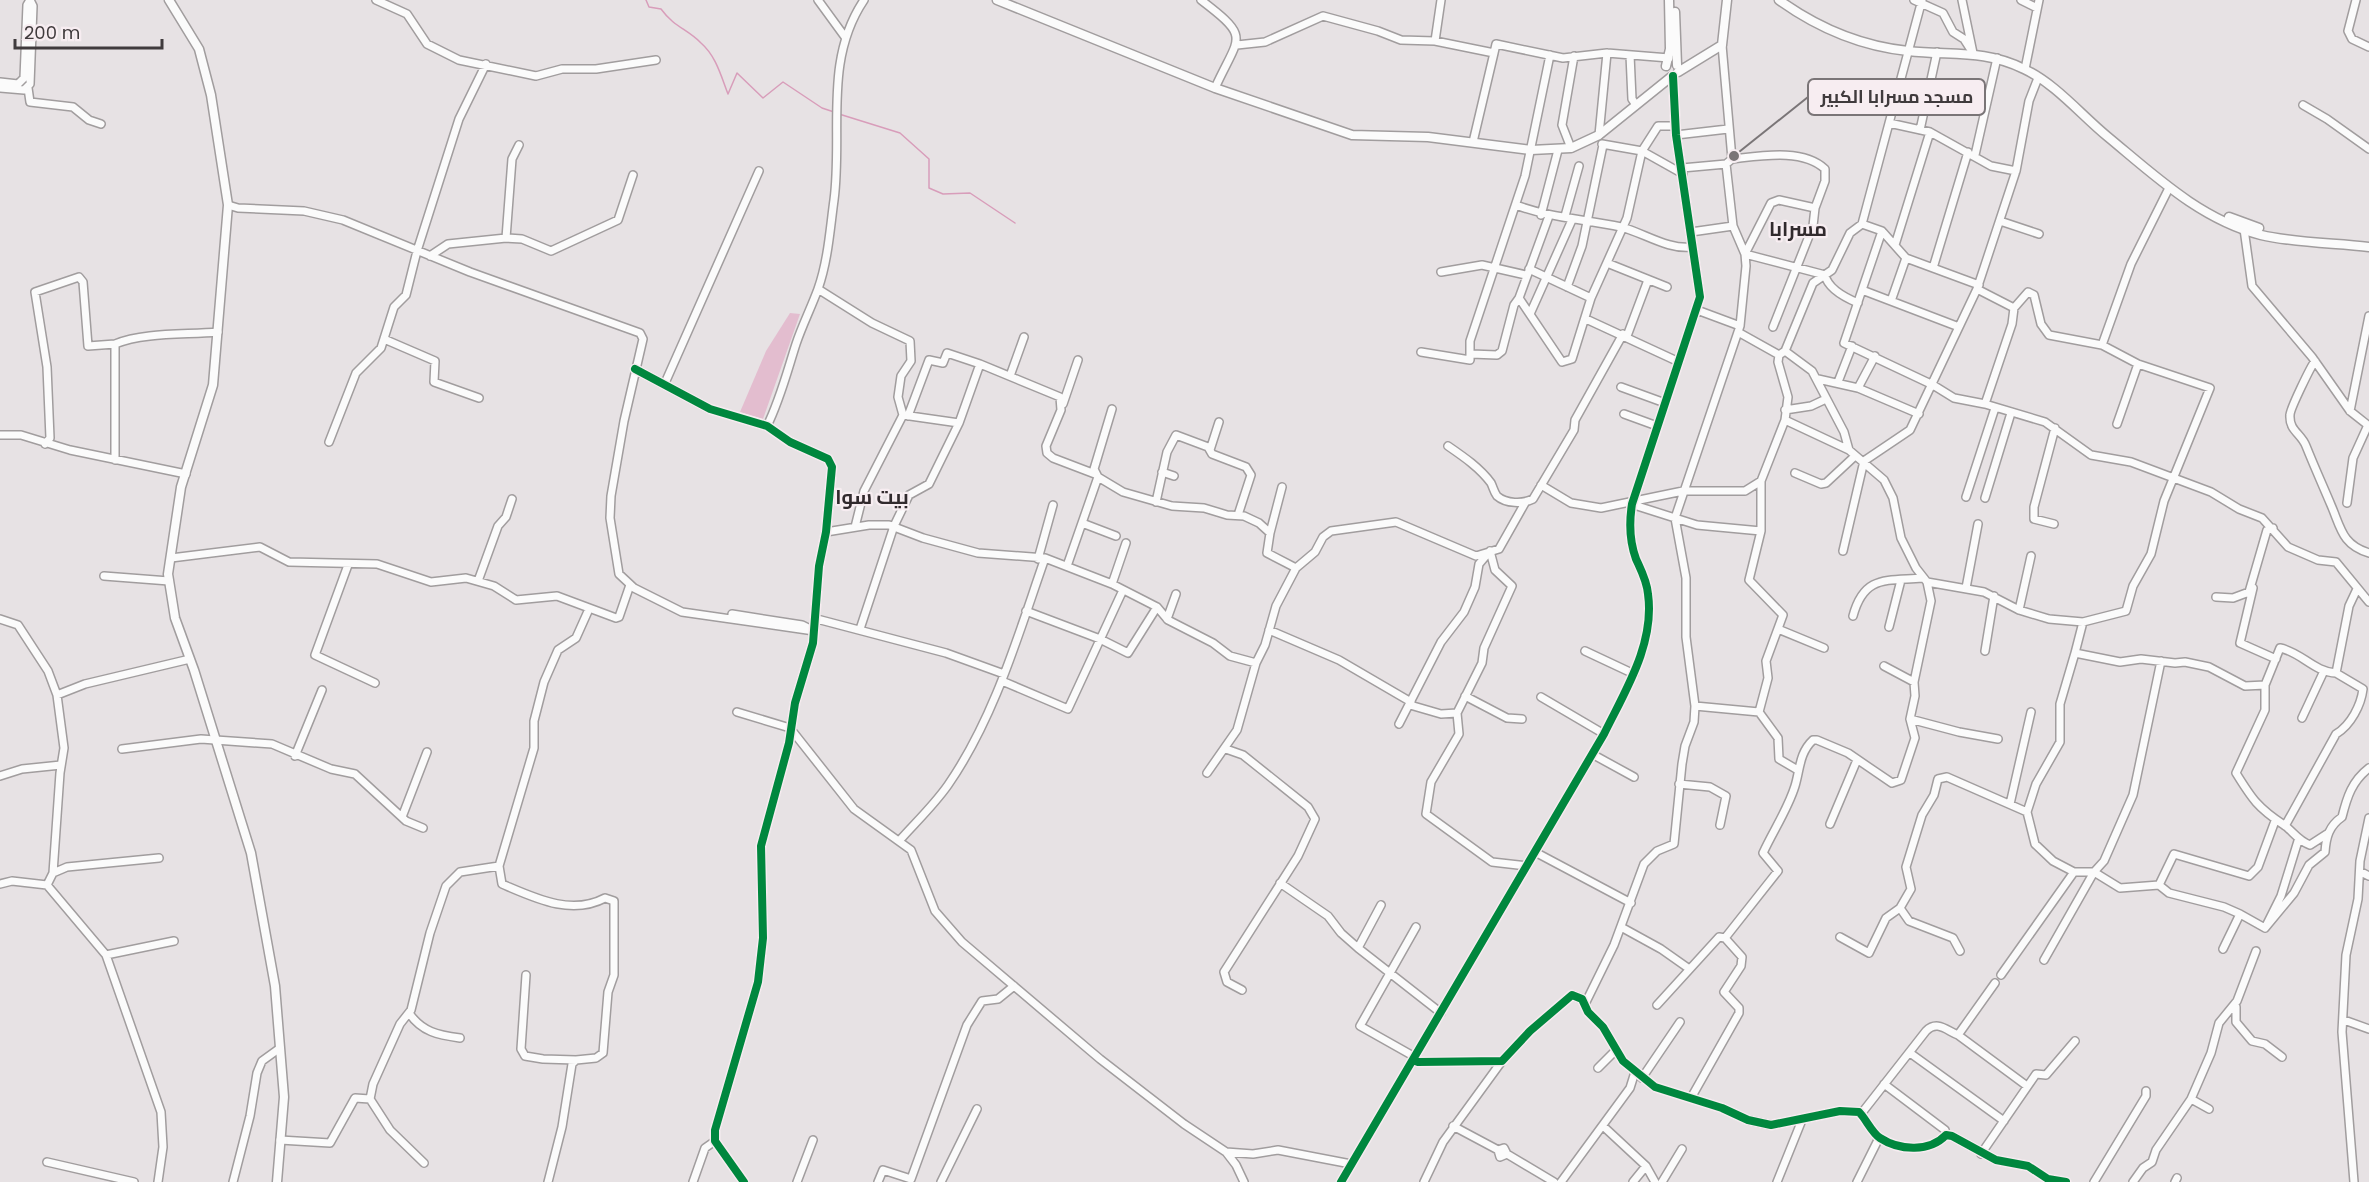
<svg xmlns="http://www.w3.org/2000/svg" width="2369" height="1182" font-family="Poppins,Cairo,sans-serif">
  <rect width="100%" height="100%" fill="#e7e2e4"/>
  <path fill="#e3bdcf" d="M790 313 800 314 763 419 740 412 766 351Z"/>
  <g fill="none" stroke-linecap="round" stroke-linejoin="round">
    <path stroke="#d89dba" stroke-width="1.5" d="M646 0 649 7 661 9C675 28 686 28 701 43 716 56 721 76 728 94L737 73 763 98 783 82 822 108 834 112
      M839 114 900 133 929 159V188L943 194 970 193 1015 223"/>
    <defs>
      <path id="minor" d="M376 0 407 14 427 44 459 60 536 76 562 69H596L656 60
        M818 0 845 37
        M1201 0C1252 39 1239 35 1215 88
        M1914 0 1943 13 1953 32 1964 39 1973 53 1962 0
        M2021 0 2037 8
        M2356 0 2348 31 2352 39 2369 47
        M1435 41 1441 0
        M1237 45 1265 42 1323 16 1378 31 1401 40 1435 41 1494 53 1473 142
        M1494 53 1496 44 1563 58 1607 53 1669 58
        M1630 55 1632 99 1636 105
        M2025 69 2039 0
        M0 82 18 84 24 78 27 5 30 0
        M0 88 24 90 30 84 33 6 30 0
        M28 88 30 102 73 107 89 120 101 124
        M2303 105 2327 119 2369 149
        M1889 123 1930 132 1991 166 2016 171
        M1920 130 1937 52
        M1599 135 1607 53
        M1676 135 1728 129
        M1602 144 1642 151 1683 174
        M1571 148 1562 125 1574 56
        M1975 155 1997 58
        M1732 159C1760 156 1803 148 1825 169V181L1815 208 1813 226 1773 327
        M1682 168 1726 164
        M228 205 238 208 304 211 343 220 470 272 640 333 643 339 624 421 611 496 610 518 619 574 634 588 682 612 814 631
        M1516 205C1550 218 1585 219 1621 227 1644 233 1668 250 1692 247
        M1815 208 1779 200 1771 203 1745 254 1825 275C1828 289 1846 298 1858 303
        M1541 215 1558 150
        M1549 216 1519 298 1562 362 1572 359 1591 298 1627 218 1642 151 1658 126H1675
        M1565 216 1579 166
        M2000 221 2039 234
        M1862 224 1882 231 1906 258 1979 285
        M2244 229 2252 286 2312 357 2350 411 2369 426
        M1882 231 1844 343 1933 385 1954 398 1985 404
        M1691 232 1733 226
        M506 238 512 159 519 145
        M1895 245 1930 132
        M430 256 448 244 506 238 522 239 551 251 618 220 633 175
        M1607 263 1667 287
        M1933 268 1968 152
        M1529 269 1591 298
        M1441 272 1482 265 1526 275
        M1567 287 1582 246 1603 145
        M818 289 872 323 910 341 911 361 901 376 898 397 903 415
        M1977 289 2014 308 2028 292 2034 295 2041 324 2049 335 2102 345 2138 364 2210 388 2164 501 2151 554 2133 586 2126 611 2083 622
        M1862 290 1959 327
        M1891 301 1906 258
        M2014 308 2012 324 1985 404 2045 422 2091 455 2131 462 2211 492 2239 509 2262 518 2288 547 2318 560 2336 562 2369 602
        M1697 310 1740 326
        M1530 314 1572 220
        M1586 319 1679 362
        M1738 332 1779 355
        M1627 336 1648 280
        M384 339 435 361 434 382 479 398
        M2102 345 2131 264 2169 188
        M1785 351 1812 371 1844 432 1849 450 1884 480 1893 498 1901 538 1916 568 1927 582 1984 592 2019 610 2049 619 2083 622 2075 653 2120 662 2141 659 2175 663 2185 662 2209 667 2245 686 2265 685
        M1421 352 1470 360V341L1525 176 1550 55
        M1471 354 1497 355 1502 351 1514 305 1519 298
        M2315 361C2311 366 2290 409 2290 415 2289 431 2301 433 2306 446 2314 466 2323 486 2331 505 2341 528 2342 545 2369 553
        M635 369 710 409 767 426 790 442 828 459 832 467 826 532 819 566 813 643 795 703 789 743 761 846 763 938 758 982 715 1130V1141L744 1182
        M1010 376 1024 337
        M1818 379 1858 388 1919 414
        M1838 382 1852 346
        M665 383 759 171
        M1621 387 1665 403
        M1858 388 1875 356
        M1063 404 1078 360
        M1112 409 1094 469 1098 477 1123 492 1172 506 1204 508 1227 515 1244 516 1259 523 1270 533 1267 553 1296 568
        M1785 410 1811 406 1826 399
        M2350 411 2369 316
        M1624 414 1657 426
        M908 416 929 360 943 363 947 353 980 364
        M1785 420 1849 450
        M2117 424 2138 364
        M767 426C780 400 787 372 796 344 802 326 811 308 818 289 828 261 830 229 834 200 843 132 823 61 864 0
        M0 435H21L70 450 186 474
        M329 442 356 373 381 348 394 307 406 295 417 251 459 119 486 64
        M45 444 50 438 47 367 35 292 79 277 83 282 88 346 115 344
        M1448 446C1464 457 1480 468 1491 483 1493 487 1494 492 1497 496 1506 504 1523 504 1533 499L1574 430 1575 420 1623 334
        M1210 450 1219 422
        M115 460V344C144 332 186 335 218 332
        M1162 472 1174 476
        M1795 473 1821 484 1826 483 1855 456
        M1761 481V531L1749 580 1783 615 1766 661 1768 678 1759 712 1778 738 1779 759 1796 769
        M1541 485 1571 503 1601 508 1683 491H1745L1761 481 1785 420 1788 397 1778 362 1779 355 1785 351 1813 283 1832 270 1850 233 1862 224 1922 0
        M1966 497 1995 408
        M1985 498 2011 413
        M1156 502 1167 452 1176 435 1208 447 1212 454 1246 467 1251 475 1238 515
        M2347 503 2353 458 2368 425
        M1634 505 1697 525 1761 531
        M1082 523 1116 536
        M2054 524 2034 519V507L2055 428
        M855 527 864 491 903 415 959 423 980 364 1060 397 1061 410 1046 446 1047 453 1053 458 1095 474
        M826 532 869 525H889L923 538 978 553 1045 558 1112 584 1157 607 1168 620 1213 643 1230 656 1256 663
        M1270 533 1282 487
        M1843 551 1864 461 1910 430 1977 289 2016 171 2029 101 2038 78
        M171 558 260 547 289 562 377 564 431 582 466 578 494 586 516 600 557 596 616 618 619 617 630 585
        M1038 559 1053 505
        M348 565 315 655 375 683
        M1067 566 1098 477
        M104 576 169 581
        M478 581 498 526 506 517 512 499
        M1112 584 1126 543
        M1966 588 1978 524
        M2253 588 2240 643 2276 659
        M2216 597 2233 598 2249 592 2267 530 2273 528
        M2019 610 2031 556
        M1026 611 1100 639 1128 653 1157 607
        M732 614 802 625 812 630
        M1853 616C1864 575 1886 581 1922 578
        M0 619 18 625 48 671 57 695 64 748 60 773 53 873 47 885 106 955 161 1112 163 1147 158 1182
        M817 619 946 653 1004 674
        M1167 619 1176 594
        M1889 627 1901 580
        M860 629 894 526 909 495 929 484 959 423
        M1778 629 1824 648
        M1269 630 1339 660 1411 702
        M1585 651 1634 674
        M1985 651 1994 596
        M1884 666 1914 682
        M1002 681 1068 709 1123 590
        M57 695 85 684 190 659
        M1465 696 1507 718 1522 719
        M1541 697 1604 734
        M1410 705 1441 714 1457 713
        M1695 706 1759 712
        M737 712 790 728 854 809 911 850 935 911 962 942 1100 1059 1184 1124 1226 1152 1236 1165 1244 1182
        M2302 718 2323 673
        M1910 719 1959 732 1998 739
        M1399 724 1441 642 1464 612 1475 587 1479 564 1490 551 1495 570 1512 586 1484 648 1482 663 1457 713 1459 734 1431 782 1426 814 1492 862 1527 866
        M122 749 201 739 272 744 331 769 355 774 406 821 423 828
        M1226 749 1243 755 1308 807 1315 819 1298 856 1224 972 1227 982 1242 990
        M1592 754 1634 777
        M295 756 322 690
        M1207 773 1237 730 1256 663 1265 645 1276 606 1296 568 1315 552 1323 537 1331 531 1396 522 1476 556 1499 549 1525 503
        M0 776 22 769 61 765
        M1679 784 1710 787 1726 796 1720 825
        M2010 804 2031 712
        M2027 812 2036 784 2060 742V704L2075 653
        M402 817 427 752
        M1830 824 1857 760
        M2285 826 2336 734C2351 725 2361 705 2363 689L2336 673 2349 606 2357 589
        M2327 834 2310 845C2297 840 2294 832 2284 825 2258 808 2252 799 2236 773L2265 710V685L2280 648C2301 652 2314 672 2336 673
        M900 840C916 822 934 805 948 785 995 717 1018 635 1045 558
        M1535 852 1631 903
        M499 866 502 884C535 898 571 916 605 898L614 901V975L608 992 603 1053 596 1058 576 1060 572 1064 562 1127 548 1182
        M2361 872 2369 876
        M53 873 67 867 159 858
        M1280 883 1328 916 1341 933 1358 948 1441 1013
        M0 884 12 881 47 885
        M2159 885 2174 854 2249 876 2258 867 2275 821
        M1900 908 1909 921 1953 938 1960 951
        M2240 914 2265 928 2281 896 2298 841
        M1621 927 1661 949 1688 968
        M2265 928 2294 893 2309 865 2325 852C2326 837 2329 826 2342 817 2347 797 2352 781 2369 768
        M1840 937 1869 953 1886 918 1900 908 1911 889 1906 867 1922 815 1934 795 1938 779 1947 777 2027 812 2035 844 2053 861 2074 872H2094L2120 888 2159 885 2169 893 2224 907 2240 914 2223 949
        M1358 948 1381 905
        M106 955 174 941
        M2044 960 2094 872 2104 861 2133 795 2161 661
        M526 975 521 1049 525 1056 543 1059 576 1060
        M2001 975 2074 872
        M1585 1004 1614 945 1644 864 1657 851 1674 844 1682 764 1685 746 1694 722 1695 706 1686 637V578L1675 518 1740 326 1746 266 1745 254 1733 226 1726 164 1732 159 1722 45
        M1657 1005 1719 937 1725 938
        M2236 1007V1022L2252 1041 2265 1044 2282 1057
        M409 1013C422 1032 438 1035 460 1038
        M2344 1020 2369 1029
        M1958 1035 2027 1086
        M1910 1053 2004 1121
        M1415 1057 1360 1026 1416 927
        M1413 1060 1418 1062 1502 1061 1530 1031 1572 995 1582 999 1588 1012 1603 1027 1623 1061 1655 1087 1722 1108 1748 1120 1771 1125 1840 1111 1859 1112C1866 1119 1872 1133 1880 1138 1900 1151 1930 1152 1946 1135L1952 1136 1996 1160 2028 1166 2048 1179 2066 1182
        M1598 1068 1615 1051
        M1642 1078 1680 1022
        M1884 1084 1945 1130 1946 1135
        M1691 1098 1739 1013V1008L1724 992 1741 966 1742 957 1725 938 1778 871 1763 853C1773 831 1788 809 1795 786 1800 770 1799 753 1813 740H1817L1848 753 1892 783 1901 780 1915 738 1910 719 1915 696 1914 682 1931 601 1927 582
        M2191 1099 2211 1053 2219 1023 2237 1001 2256 951
        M1861 1114 1926 1031C1937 1020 1946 1030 1958 1035L1995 983
        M1453 1126 1498 1150 1500 1157 1507 1154 1504 1148 1498 1150
        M1603 1126 1646 1166 1655 1182
        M280 1140 330 1143 355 1098 370 1099
        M1226 1152 1253 1154 1278 1150 1351 1164
        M1507 1154 1554 1182
        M1981 1154 2036 1074 2046 1075 2075 1041
        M47 1162 134 1182
        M424 1163 390 1130 370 1099 373 1084 400 1024 411 1010 430 933 446 886 460 872 499 866 534 748V721L544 682 558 650 576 638 589 609
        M233 1182 250 1116 257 1073 262 1061 280 1048
        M693 1182 705 1148 715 1141
        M797 1182 813 1140
        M878 1182 883 1170 911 1179 967 1025 982 1001 998 999 1014 986
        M941 1182 977 1109
        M1341 1182 1604 734C1625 691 1655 644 1648 594 1647 581 1641 570 1636 559 1629 540 1629 523 1632 504L1700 297 1676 135 1673 76
        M1424 1182 1443 1142 1502 1061
        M1561 1182 1630 1088 1635 1072
        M1633 1182 1646 1166
        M1662 1182 1682 1149
        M1777 1182 1802 1120
        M1857 1182 1879 1138
        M2094 1182 2146 1096V1091
        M2133 1182 2143 1168 2152 1162 2156 1150 2191 1099 2209 1109
        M2175 1182 2177 1178
        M2354 1182 2342 1032 2346 955 2358 899 2360 861 2369 818"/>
      <path id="major" d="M169 0 199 49 211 95 228 205 213 385 181 487 168 574 175 618 194 670 251 853 275 986 284 1097 277 1182
        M997 0 1215 88 1352 135 1428 137 1531 150 1571 148 1599 135 1671 77
        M1779 0C1818 28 1860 46 1908 51 1950 56 1984 49 2024 69 2056 84 2081 115 2108 137 2154 175 2201 220 2261 235 2295 243 2334 243 2369 247
        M1675 12 1677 65
        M1666 66 1670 49 1669 0
        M1678 72 1722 45 1727 0
        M2229 217 2259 228"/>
    </defs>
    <use href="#minor" stroke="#a19d9e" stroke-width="10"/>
    <use href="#major" stroke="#a19d9e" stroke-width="11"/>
    <use href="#minor" stroke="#fbfbfb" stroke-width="7"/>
    <use href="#major" stroke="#fbfbfb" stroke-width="8"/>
    <defs>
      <path id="cycleway" d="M635 369 710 409 767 426 790 442 828 459 832 467 826 532 819 566 813 643 795 703 789 743 761 846 763 938 758 982 715 1130V1141L744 1182
        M1413 1060 1418 1062 1502 1061 1530 1031 1572 995 1582 999 1588 1012 1603 1027 1623 1061 1655 1087 1722 1108 1748 1120 1771 1125 1840 1111 1859 1112C1866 1119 1872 1133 1880 1138 1900 1151 1930 1152 1946 1135L1952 1136 1996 1160 2028 1166 2048 1179 2066 1182
        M1341 1182 1604 734C1625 691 1655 644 1648 594 1647 581 1641 570 1636 559 1629 540 1629 523 1632 504L1700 297 1676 135 1673 76"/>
    </defs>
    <use href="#cycleway" stroke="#f7edf1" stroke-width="11"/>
    <use href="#cycleway" stroke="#00873e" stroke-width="8"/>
  </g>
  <g text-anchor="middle" stroke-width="4.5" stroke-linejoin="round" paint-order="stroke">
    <g font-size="20" font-weight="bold" fill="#312a2d" stroke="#f7edf1">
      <text x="1798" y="236">مسرابا</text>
      <text x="872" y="504">بيت سوا</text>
    </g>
  </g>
  <path fill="none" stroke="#7a7577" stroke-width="2" d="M1734 156L1808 97"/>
  <circle fill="#7a7577" stroke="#f7edf1" stroke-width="2" cx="1734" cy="156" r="6"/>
  <rect fill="#f7edf1" stroke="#7a7577" stroke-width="2" x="1808" y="79" width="177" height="36" rx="6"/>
  <g font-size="18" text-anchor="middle" font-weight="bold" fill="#403b3d">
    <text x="1897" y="103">مسجد مسرابا الكبير</text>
  </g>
  <path d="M15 39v9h147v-9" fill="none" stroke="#403b3d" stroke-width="3"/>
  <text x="24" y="39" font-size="18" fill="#403b3d" stroke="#f7edf1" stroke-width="4.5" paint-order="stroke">200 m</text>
</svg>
